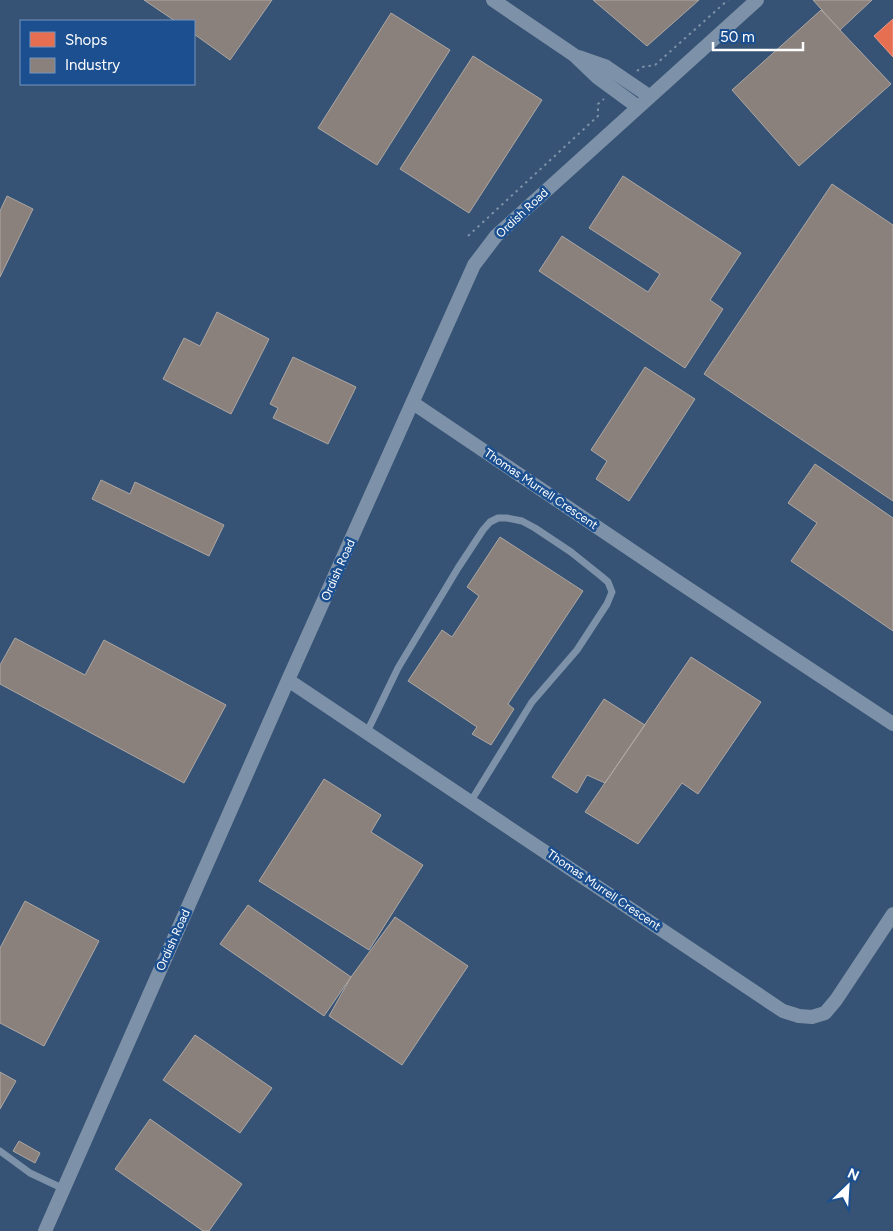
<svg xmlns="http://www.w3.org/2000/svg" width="893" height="1231" font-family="Figtree,sans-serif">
  <rect width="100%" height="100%" fill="#365274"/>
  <path fill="#e76f51" stroke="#ee9a85" d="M893 19V57L874 36Z"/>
  <path fill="#8a817c" stroke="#ada7a3" d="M144 0H272L230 60 194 34V21H175Z
    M593 0H699L647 46Z
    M813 0H872L840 30Z
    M821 10 891 84 799 166 732 90Z
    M391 13 450 50 377 165 318 128Z
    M473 56 542 100 469 213 400 169Z
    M623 176 741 253 710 300 723 309 685 368 539 271 562 236 648 292 660 274 589 228Z
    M832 184 893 225V501L704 374Z
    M7 196 33 209 0 277V211Z
    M217 312 269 339 231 414 163 379 184 338 200 346Z
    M293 357 356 387 328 444 273 418 278 408 270 404Z
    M645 367 695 399 629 501 596 479 607 461 591 450Z
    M815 464 893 518V631L791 561 817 523 788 503Z
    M101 480 130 494 135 482 224 525 209 556 92 499Z
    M500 537 583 591 508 704 514 709 491 745 472 734 477 727 408 681 442 630 452 637 479 596 467 587Z
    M15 638 85 675 104 640 226 705 184 783 0 684V665Z
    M691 657 761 702 698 794 682 783 638 844 585 812Z
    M604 699 645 725 605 783 587 775 577 793 552 777Z
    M324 779 381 815 371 832 423 865 369 950 259 881Z
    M25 901 99 941 44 1046 0 1023V948Z
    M248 905 351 977 324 1016 220 944Z
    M395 917 468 966 402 1065 329 1016 351 977Z
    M195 1035 272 1088 240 1133 163 1080Z
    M0 1072 16 1081 0 1109Z
    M150 1119 242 1184 209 1231H203L115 1169Z
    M19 1141 40 1153 35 1163 13 1151Z"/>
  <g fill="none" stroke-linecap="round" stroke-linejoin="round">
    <path stroke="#7d92a8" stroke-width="2" stroke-dasharray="2.5 4" stroke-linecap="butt" d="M637 71 642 67 655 65 728 0
      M468 236 598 116V104L604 99"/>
    <path stroke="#7d92a8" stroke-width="7" d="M367 732 398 668 458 568 483 530 490 522 498 518H507L522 521 535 528 571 552 601 576 608 582 612 592 607 604 577 650 532 702 471 801
      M0 1151 30 1173 64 1189"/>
    <path stroke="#7d92a8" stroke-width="14" d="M493 0 574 55 597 77 638 107
      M579 57 605 66 649 96
      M413 403 677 581 893 724
      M288 680 783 1011 799 1016 812 1017 825 1013 836 1000 893 914
      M45 1231 288 680 474 265 496 236 757 0"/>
  </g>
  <g text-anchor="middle" stroke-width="5" stroke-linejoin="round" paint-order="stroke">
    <g font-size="12" fill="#fff" stroke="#1b4f8f">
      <text transform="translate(522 213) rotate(-43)" y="4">Ordish Road</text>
      <text transform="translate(541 489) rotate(34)" y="4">Thomas Murrell Crescent</text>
      <text transform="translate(338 570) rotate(-66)" y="4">Ordish Road</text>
      <text transform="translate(604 890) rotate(34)" y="4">Thomas Murrell Crescent</text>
      <text transform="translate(173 940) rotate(-66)" y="4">Ordish Road</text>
    </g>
  </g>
  <rect x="20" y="20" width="175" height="65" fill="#1b4f8f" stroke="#7695bc"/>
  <rect x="30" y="32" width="25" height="15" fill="#e76f51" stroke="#7695bc"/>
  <text x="65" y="45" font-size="15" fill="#ffffff">Shops</text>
  <rect x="30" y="58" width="25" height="15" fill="#8a817c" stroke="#7695bc"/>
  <text x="65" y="70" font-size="15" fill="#ffffff">Industry</text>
  <g transform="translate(848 1186) rotate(25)" stroke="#1b4f8f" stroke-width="4" paint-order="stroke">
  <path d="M0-4L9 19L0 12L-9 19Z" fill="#ffffff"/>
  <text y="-8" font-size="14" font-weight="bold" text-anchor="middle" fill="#ffffff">N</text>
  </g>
  <path d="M713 42v8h90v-8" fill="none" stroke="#ffffff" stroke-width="2.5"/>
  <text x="720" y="42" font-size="15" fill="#ffffff" stroke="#1b4f8f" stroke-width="4" paint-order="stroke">50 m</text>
</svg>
